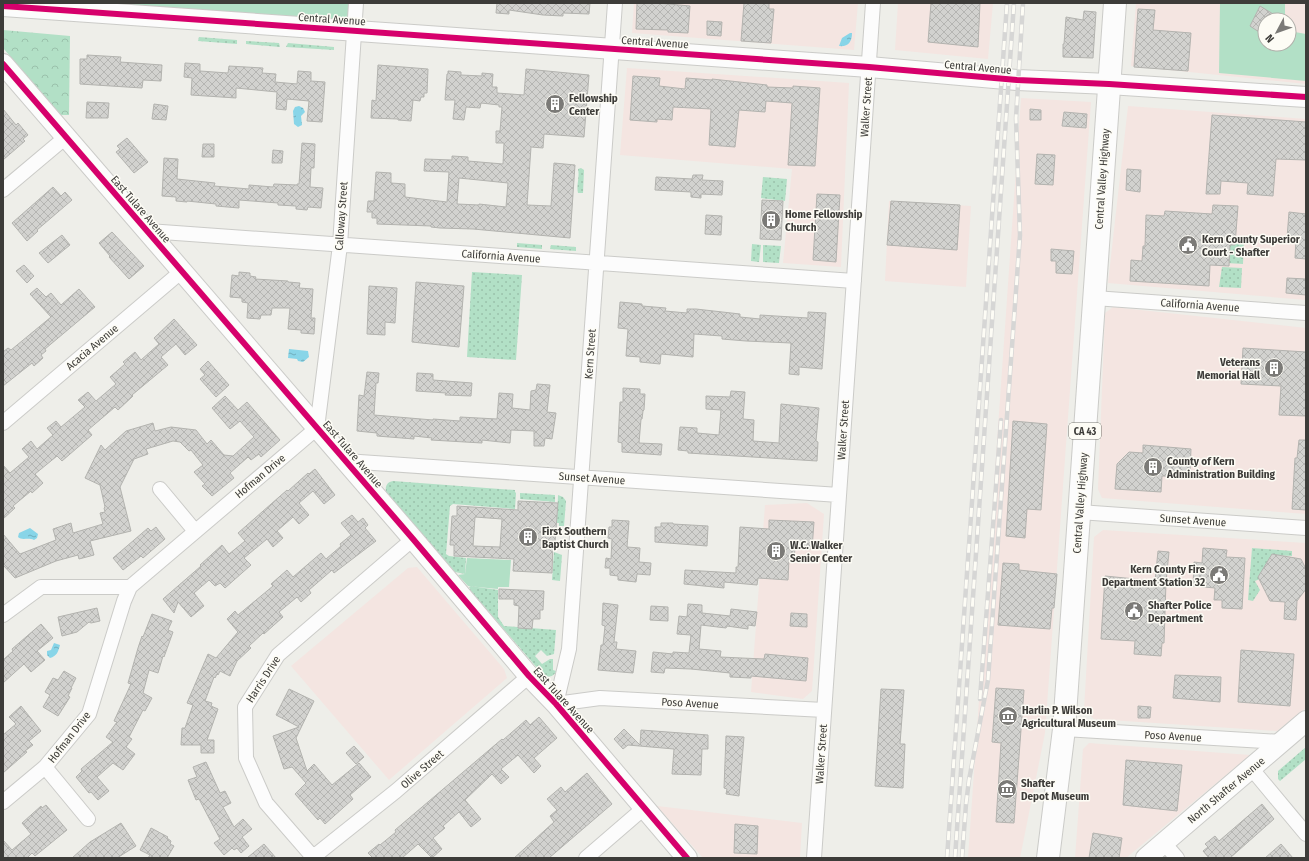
<svg xmlns="http://www.w3.org/2000/svg" width="1309" height="861" font-family="'Fira Sans Condensed',sans-serif">
  <defs>
    <pattern id="grass-dots" width="8" height="8" patternUnits="userSpaceOnUse"><rect width="8" height="8" fill="#b2e0c6"/><path d="M2 2h.1M6 6h.1" fill="none" stroke="#9ac1ab" stroke-width="1.8" stroke-linecap="round"/></pattern>
    <pattern id="forest-crowns" width="20" height="18" patternUnits="userSpaceOnUse"><rect width="20" height="18" fill="#b2e0c6"/><path d="M2 6a3 3 0 1 1 6 0M12 15a3 3 0 1 1 6 0" fill="none" stroke="#9ac1ab"/></pattern>
    <pattern id="water-ripples" width="26" height="14" patternUnits="userSpaceOnUse"><rect width="26" height="14" fill="#88d5e8"/><path d="M2 4q2-2 4 0t4 0M15 11q2-2 4 0t4 0" fill="none" stroke="#70aebd"/></pattern>
    <pattern id="building-cross-hatch" width="8" height="8" patternUnits="userSpaceOnUse"><rect width="8" height="8" fill="#d2d2cf"/><path d="M0 0l8 8M0 8l8-8" fill="none" stroke="#b5b5b2"/></pattern>
  </defs>
  <rect width="100%" height="100%" fill="#eeeee9"/>
  <path fill="#f4e5e1" fill-rule="evenodd" d="M634 3H858L854 50 632 33Z
    M898 3H993L988 59 895 50Z
    M1136 3H1306V84L1131 66ZM1265 20H1289V44H1265Z
    M627 68 849 83 841 267 783 263 792 169 620 155Z
    M1021 98 1091 102 1045 733 1020 858H968Z
    M1128 106 1306 119V300L1108 283Z
    M889 201 971 206 966 287 885 281Z
    M1113 307 1306 328V514L1102 498 1098 489 1105 313Z
    M807 503 824 514 812 691 803 699 751 692 765 505Z
    M1103 530 1306 543V708L1277 731 1094 719 1084 710 1094 537Z
    M417 567 504 669 507 678 389 780 291 666 408 568Z
    M1089 743 1250 755 1126 858H1075L1083 749Z
    M657 806 802 823 800 858H703Z"/>
  <path fill="url(#grass-dots)" d="M199 37 237 40V44L198 41Z
    M246 41 279 43 280 47 246 44Z
    M288 43 334 47V50L286 47Z
    M581 168 584 170 583 193H578C576 185 580 177 578 169Z
    M763 177 787 179 785 201 761 198Z
    M1233 237 1244 238 1243 264 1226 263 1227 241Z
    M517 243 542 245V249L517 247Z
    M752 244 761 245 759 262 751 261Z
    M551 245 576 247V251L550 249Z
    M763 245 781 246 779 263 763 262Z
    M1222 267 1242 268 1241 288 1219 287Z
    M472 272 522 275 516 360 467 357Z
    M393 481 515 490V492L516 493 515 509 453 504 450 506 446 554 449 556 466 558 465 574 455 572 386 492C385 486 387 482 393 481Z
    M520 493 555 495V502L520 499Z
    M558 495 563 497 566 501 564 526H559V523H557Z
    M1252 548 1292 551V556L1273 555 1260 579 1255 581 1260 590 1253 601 1248 600Z
    M554 552 562 555 560 581 552 580Z
    M471 586 498 590V617L504 626 556 630 554 654 547 656 541 650 535 656 542 664 550 659H553V670L556 671C554 677 549 677 544 676L471 591 469 587Z
    M1306 747V759L1280 781 1278 779V771Z"/>
  <path fill="url(#forest-crowns)" d="M3 30 70 36 69 115H61L3 48Z"/>
  <path fill="#b2e0c6" d="M3 3H356L354 31Z
    M1220 3H1285V20H1265V44H1289V31L1306 34V81L1219 73Z
    M467 558 511 560 509 587H498V589L468 586 458 575 465 574Z"/>
  <path fill="url(#water-ripples)" d="M850 33H852C852 42 848 47 839 46L842 38Z
    M299 106 303 108 305 112 301 116 302 125 298 127 294 124 293 111 295 107Z
    M289 349 308 351 309 357 303 362 298 361 297 359 288 358Z
    M30 528 38 534 37 538 34 540C28 537 22 541 18 537L19 533Z
    M54 643 60 645C58 652 57 656 50 658L47 655V651L51 650Z"/>
  <path fill="url(#building-cross-hatch)" stroke="#b3b3af" fill-rule="evenodd" d="M497 3H590L589 14 563 13V16L543 15 509 10V14L496 13Z
    M637 3H658L690 6 688 33 668 32V30L636 29Z
    M744 3H769V9H774L771 43 741 41Z
    M931 3H980L978 47 928 42Z
    M1260 6 1283 20H1265V36L1250 26Z
    M1138 9 1155 10 1153 30 1191 33 1188 71 1134 67Z
    M1084 11 1096 12 1093 58 1063 57V44H1064L1066 17 1083 20Z
    M707 21 722 22 721 36 707 35Z
    M87 55 121 57 120 62 162 65 161 81 143 80 142 88 80 84V59H87Z
    M185 63 200 64V71L228 73 229 66 263 68 262 73 276 74 275 82 297 84 298 71 311 72V81L325 82 322 122 307 121 309 101 287 99 286 110 276 109 277 92 236 88V98L191 95 192 78 184 77Z
    M378 65 428 69 427 93H424V97H421L420 101 413 100 411 121 398 120V119L371 118 372 100 376 101Z
    M526 69 589 75 584 137 544 134 543 148 531 147 527 205 551 206 554 163 575 165 570 238 473 229 440 228 431 227V226L377 224V218H372V212H367L368 201H374L376 172 391 173V183L405 184V197L447 202 449 172 424 171 425 159 452 160V156L468 157V161L503 164 504 143H496V131H500L502 107H499V105L481 103 480 108 466 107 464 120 453 119 455 100H445L447 74H448V71L461 72V75L482 76V73L493 74 492 87H497V93L524 95ZM459 178 508 183 506 207 479 204V205L457 204Z
    M633 76 660 78 659 86 685 89 686 78 712 80V79L767 85V87L793 88V86L820 88 815 166 788 165 792 103 766 101 765 112 739 110 735 147 709 145 711 109 673 107 672 120 657 119V122L630 120Z
    M87 102 109 103 108 118H86Z
    M154 104 168 106 166 120 152 119Z
    M3 109 16 125 18 123 28 135 23 139 25 141 3 160Z
    M1030 109 1041 110V120H1030Z
    M1064 112 1087 114 1086 128 1062 126Z
    M1212 115 1306 122V160L1276 159 1273 196 1247 194 1248 183 1221 181 1220 194H1206Z
    M127 138 148 162 134 173 116 152 120 149 117 146Z
    M302 143 315 144 314 168H311L310 187 323 188 321 208 308 207 307 210 296 209V206L278 205V203L239 200V208L216 206V204L187 201V202L176 201V197L162 196 164 158 178 159 177 179 215 183 214 186 249 189V185L273 187 274 184 297 185V184H299Z
    M203 144H214V157H202Z
    M273 150 283 151 282 163H272Z
    M1037 154 1055 155 1053 185 1035 184Z
    M1127 169 1141 170 1140 192 1126 190Z
    M693 175H703L702 180 723 181 722 195 701 194V198L691 197V192L655 190 656 177 692 179Z
    M53 187 61 196 65 192 72 200 37 230 38 231 27 241 12 223Z
    M817 194 840 195 836 262 813 260Z
    M762 200 783 201 781 240 760 239Z
    M891 201 960 205 957 250 887 245Z
    M1213 205 1238 206 1235 245H1230L1229 266 1210 265 1209 286 1130 281 1131 260 1142 261 1143 246H1145L1146 215 1164 216 1165 211 1212 214Z
    M1289 212 1306 214V259L1295 258 1296 239 1287 238Z
    M706 215 722 216 721 235 705 234Z
    M112 232 144 266 129 279 109 257 110 256 99 243Z
    M62 235 70 245 48 263 39 253Z
    M1051 249 1074 251 1072 274 1056 273V261H1051Z
    M24 265 34 276 27 283 16 271Z
    M239 272 250 273V276L256 277 255 279 288 281V282L300 283 299 288 313 289 311 318H315L314 334 301 333V330L288 329 290 308H272L271 315H261L260 319 247 318 248 303 242 302V298L230 297 232 275 239 276Z
    M1287 278 1306 279V295L1286 293Z
    M416 282 464 286 459 347 412 342Z
    M369 286 397 288 395 323 385 322V335L367 334Z
    M37 288 46 297 51 293 61 305 79 289 95 307 45 349 46 351 41 355 43 358 34 366 32 363 3 386V352L8 348 11 350 51 317 30 294Z
    M620 302 642 304V306L666 308 665 311 687 313V309H696L740 314V317L760 319V315L808 318V312L826 313 822 369 799 367V375L789 374 791 343 746 341 722 339V336L694 334 693 357 661 354 660 364 640 362V357L626 356 628 329 618 328Z
    M174 319 197 345 185 355 176 344 161 357 168 365 132 395 133 396 118 410 115 407 88 430 92 435 62 461 57 456 35 474 43 483 32 493 31 491 13 506 15 508 3 519V465L10 473 29 457 22 449 31 441 37 449 53 435 47 428 56 421 61 427 85 407 78 400 88 392 96 401 116 384 110 377 125 364 123 362 135 352 141 360 159 344 154 338Z
    M1243 348 1306 352V416L1279 415 1281 386 1241 384Z
    M208 361 229 385 216 397 200 379 205 375 200 369Z
    M367 372 379 373 378 383H376L374 415 433 420V419L460 421V417L497 419 499 393 513 394 512 408 530 410 531 391 536 390 537 384 550 385 547 412 556 413 552 439 545 438 544 446H534V431L511 430 510 443 482 440V443L431 440 432 438 414 436V439L377 436V433L357 431 359 395 364 396Z
    M417 373 433 374V380L472 383 471 396 445 395 446 393 416 391Z
    M623 388 640 389V394H645L644 410 643 411 642 419H641L639 443 662 444 661 455 622 452V443L618 442 620 402H623Z
    M731 391 745 392 743 419 754 420 753 441 779 443 781 404 819 408 816 441 818 442 817 461 688 453V451L678 450 680 427 697 428V433L719 435 721 410 706 409V396L730 397Z
    M225 396 238 410 247 402 280 440 261 457 259 454 251 460 248 457 230 473 234 478 212 496 202 486 205 484 194 472 203 465 191 450 189 451 180 442 173 441 146 449 148 454 134 459 120 487 131 531 90 541 94 555 79 559 78 555 56 561 15 578 3 565V534L20 554 56 540 53 529 71 523 73 533 103 524 100 513 105 512 104 508 105 507 100 485 85 478 101 445 105 450 126 431 153 423 155 431 171 427 196 430 207 444 211 440 224 455 233 456 254 437 240 421 230 429 212 408Z
    M1013 421 1047 424 1041 510 1027 509 1025 538 1006 536Z
    M1299 440H1306V510L1292 509 1295 458H1297Z
    M1143 445 1191 449 1190 471H1186V477L1162 476 1161 492 1115 489 1117 464 1129 452 1143 453Z
    M315 469 335 495 324 504 313 491 299 503 309 515 299 524 293 517 277 531 283 538 273 547 267 539 244 558 251 565 225 588 220 583 215 586 209 580 194 593 204 606 191 617 178 602 174 613 163 599 201 566 200 565 222 545 229 554 245 541 238 533 287 490 288 491 308 473 309 474Z
    M518 501 558 503 555 542H553L552 573 513 571 514 559 454 556V545H450L452 516H457V506L518 510ZM475 517 502 519 500 547 473 546Z
    M352 515 358 522 363 518 368 525 365 528 376 541 334 573 332 570 309 590 311 593 301 602 297 597 279 612 283 617 264 634 263 633 249 646 251 648 237 661 230 676 220 671 218 675 217 674 215 678 214 677 205 701 212 703 211 706 218 709 207 740H214V753H201V745H181L182 728H185L193 705 187 703 208 654 216 658 238 632 227 619 235 611 238 615 273 586 271 584 287 570 293 577 321 553 326 559 341 546 340 544 351 535 341 523Z
    M612 520 629 521 627 547 640 548 639 562 651 563 650 575 637 574 636 582 618 580V576L610 575V568H605L606 558 611 559 612 539 608 538 609 527H612Z
    M769 520 814 522 812 549 795 548 794 559H789L788 580 758 578 757 585 724 582V588L684 584 685 570 736 573V567H738L740 527 769 529Z
    M661 523H673V524L708 526 707 546 655 542V527H661Z
    M156 527 165 539 143 558 141 556 123 570 113 558 148 528 151 531Z
    M1203 548 1227 550 1226 557 1245 558 1242 609 1222 608V600H1214L1215 588 1193 586 1194 562 1202 563Z
    M1158 551 1169 552 1166 582 1164 643H1162L1161 656 1134 654 1135 641 1101 639 1105 576 1155 581Z
    M1272 554 1301 559 1306 569V589L1297 601 1296 620 1284 619 1285 602 1270 601 1258 577Z
    M1003 563 1019 564V570L1057 574 1054 608H1052L1050 629 998 625Z
    M499 589 544 591 543 610H540V619H533L532 629 518 628 519 606 514 605V599H499Z
    M603 603 618 605 614 642H617L616 649 636 651 633 673 598 670 601 645H603L605 626 602 625Z
    M688 604 702 605V613L730 616 731 609 757 612 755 626 748 625V629L727 626 726 628 701 625 699 649 721 651 720 657 764 659 765 654 808 658 806 681 751 676V678L730 677V673L691 669 665 668 664 673 651 672 653 652 673 654V652L689 653 691 635 677 634 679 616 687 617Z
    M651 606 668 607V621L650 620Z
    M97 608 100 621 91 623 89 622 77 632 62 636 58 617Z
    M791 613 807 614V627L790 626Z
    M152 614 172 621 168 630 173 632 164 657 163 656 158 673 149 670 143 693 152 698 145 711 143 710 129 737 132 739 126 747 135 754 123 770 113 763 97 777 109 791 98 800 91 792 89 793 76 777 82 771 81 769 113 742 106 737 117 722 114 721 131 684 128 683 138 648 142 636 143 637Z
    M41 624 53 638 37 651 45 660 31 672 24 664 3 683V660L13 651 12 649Z
    M1241 650 1294 654 1290 706 1238 702Z
    M64 671 76 678 71 688H72L68 696 70 697 58 716 43 707 50 695 45 692 53 678 58 680Z
    M1175 675 1221 677 1220 702 1173 698Z
    M996 688 1024 690 1014 823 996 822 1001 743 992 742Z
    M289 689 314 701 296 738 307 771 314 764 332 785 359 763 371 777 350 795 353 799 325 824 320 818 318 820 295 794 306 783 292 767 284 769 273 736 299 727 276 715Z
    M881 689 904 690 900 744H905L903 788 875 786Z
    M21 706 41 731 29 741 33 745 25 751 27 752 3 773V735L16 724 9 717Z
    M1138 706 1151 707 1150 718H1138Z
    M539 717 557 738 534 758 541 766 534 773 518 755 501 769 509 777 501 784 492 774 465 800 481 819 471 827 459 812 443 826 445 828 433 838 442 849 432 858 418 844 402 858H373L368 853 379 844 380 845 396 832 395 830 502 739 503 740 526 720 530 725Z
    M624 729 640 745 641 730 708 735V749H702L701 775 672 774 674 749 628 745 623 749 614 739Z
    M726 736 744 737 739 796 726 794 727 789 724 788Z
    M354 746 364 757 356 764 346 753Z
    M1126 760 1182 765 1177 811 1123 805Z
    M206 762 220 793 225 791 231 803 223 807 234 827 243 819 252 829 242 837 249 846 241 853 237 848 234 850 232 848 224 855 214 843 220 839 199 799 196 800 188 780 197 777 193 767Z
    M587 773 612 804 549 858H514L554 822 550 816 557 810 547 799 561 787 565 792Z
    M1262 804 1274 819 1230 858H1209L1203 851 1208 847 1205 844 1215 836 1219 841Z
    M46 805 67 830 35 856 32 853 27 858H3V840L12 850 31 834 22 823 41 806 42 808Z
    M121 823 136 846 117 858H72L90 842Z
    M735 824 758 826 757 854 734 853Z
    M151 828 168 837 167 838 171 841 170 844 174 846 167 858H148L150 855 140 850Z
    M1093 833 1122 838 1119 858H1089Z
    M264 844 276 858H247Z
    M1281 844 1293 858H1265Z"/>
  <g fill="none" stroke-linecap="round" stroke-linejoin="round">
    <defs>
      <path id="street" d="M615 3 569 649 556 704 600 698 824 710
        M3 190 66 137
        M148 231 854 281
        M1094 298 1306 313
        M3 423 182 271
        M345 461 839 495
        M160 489 195 531
        M1079 512 1306 528
        M3 615 41 587H130L317 428 340 245 356 3
        M1064 729 1282 742
        M45 767 88 819
        M1251 768 1306 834
        M3 802 45 767 89 714 124 601 130 587
        M1164 843 1177 858
        M313 857 266 803 246 758 245 707 278 655 413 539
        M312 858 396 791 529 676
        M586 858 644 808
        M814 858 873 3"/>
      <path id="secondary" d="M3 6 869 67 1017 80 1109 84 1306 97
        M3 64 413 539 529 676 556 704 687 858
        M1146 858 1306 721"/>
      <path id="primary" d="M1048 858 1064 729 1115 3"/>
    </defs>
    <use href="#street" stroke="#cbcbc8" stroke-width="16"/>
    <use href="#secondary" stroke="#cbcbc8" stroke-width="22"/>
    <use href="#primary" stroke="#cbcbc8" stroke-width="24"/>
    <use href="#street" stroke="#fcfcfc" stroke-width="14"/>
    <use href="#secondary" stroke="#fcfcfc" stroke-width="20"/>
    <use href="#primary" stroke="#fcfcfc" stroke-width="22"/>
    <defs>
      <path id="rail" d="M980 699 1001 420
        M947 858 1007 3
        M955 858 1014 3
        M962 858 966 804 969 780 988 680 1020 235 1016 118 1023 3"/>
    </defs>
    <use href="#rail" stroke="#d6d6d5" stroke-width="4.5"/>
    <use href="#rail" stroke="#fdfcf5" stroke-width="3" stroke-dasharray="9" stroke-linecap="butt"/>
    <defs>
      <path id="cycleway" d="M3 6 869 67 1017 80 1109 84 1306 97
        M3 64 413 539 529 676 556 704 687 858"/>
    </defs>
    <use href="#cycleway" stroke="#fdfcf5" stroke-width="8"/>
    <use href="#cycleway" stroke="#d6006c" stroke-width="6"/>
  </g>
  <defs>
    <symbol id="building-disc" viewBox="-11 -11 22 22"><circle r="9.5" fill="#7b7a77" stroke="#fdfcf5"/><path d="M-4-6H4V6H1V3H-1V6H-4ZM-2.5-4.3h1.7v1.8h-1.7ZM.8-4.3h1.7v1.8H.8ZM-2.5-1h1.7V.8h-1.7ZM.8-1h1.7V.8H.8Z" fill="#fff"/></symbol>
    <symbol id="civic-disc" viewBox="-11 -11 22 22"><circle r="9.5" fill="#7b7a77" stroke="#fdfcf5"/><path d="M-.6-6.5H3V-4.5H.6V-3L4-1V1h2V6H-6V1h2V-1L-.6-3ZM-1.2 2.5V6h2.4V2.5Z" fill="#fff"/></symbol>
    <symbol id="museum-disc" viewBox="-11 -11 22 22"><circle r="9.5" fill="#7b7a77" stroke="#fdfcf5"/><path d="M0-6L6-3V-2H-6V-3ZM-5-1h2V3h-2ZM-1-1h2V3h-2ZM3-1h2V3H3ZM-6 4H6V6H-6Z" fill="#fff"/></symbol>
  </defs>
  <g fill-rule="evenodd">
    <use href="#building-disc" x="544" y="93" width="22" height="22"/>
    <use href="#building-disc" x="760" y="209" width="22" height="22"/>
    <use href="#civic-disc" x="1177" y="234" width="22" height="22"/>
    <use href="#building-disc" x="1263" y="357" width="22" height="22"/>
    <use href="#building-disc" x="1142" y="456" width="22" height="22"/>
    <use href="#building-disc" x="517" y="526" width="22" height="22"/>
    <use href="#building-disc" x="765" y="540" width="22" height="22"/>
    <use href="#civic-disc" x="1208" y="564" width="22" height="22"/>
    <use href="#civic-disc" x="1123" y="600" width="22" height="22"/>
    <use href="#museum-disc" x="997" y="705" width="22" height="22"/>
    <use href="#museum-disc" x="996" y="778" width="22" height="22"/>
  </g>
  <g text-anchor="middle" stroke-width="3" stroke-linejoin="round" paint-order="stroke">
    <rect fill="#fdfcf5" stroke="#777671" stroke-width="1" x="1069" y="423" width="32" height="16" rx="3"/>
    <g font-size="10" font-weight="bold" fill="#3d3c39">
      <text x="1085" y="435">CA 43</text>
    </g>
    <g font-size="11" fill="#3d3c39" stroke="#fdfcf5">
      <text transform="translate(332 19) rotate(4)" y="4">Central Avenue</text>
      <text transform="translate(655 42) rotate(4)" y="4">Central Avenue</text>
      <text transform="translate(978 67) rotate(5)" y="4">Central Avenue</text>
      <text transform="translate(866 107) rotate(-86)" y="4">Walker Street</text>
      <text transform="translate(1102 179) rotate(-86)" y="4">Central Valley Highway</text>
      <text transform="translate(141 209) rotate(49)" y="4">East Tulare Avenue</text>
      <text transform="translate(341 216) rotate(-86)" y="4">Calloway Street</text>
      <text transform="translate(501 256) rotate(4)" y="4">California Avenue</text>
      <text transform="translate(1200 305) rotate(4)" y="4">California Avenue</text>
      <text transform="translate(92 347) rotate(-40)" y="4">Acacia Avenue</text>
      <text transform="translate(590 354) rotate(-86)" y="4">Kern Street</text>
      <text transform="translate(843 430) rotate(-86)" y="4">Walker Street</text>
      <text transform="translate(353 454) rotate(49)" y="4">East Tulare Avenue</text>
      <text transform="translate(260 476) rotate(-40)" y="4">Hofman Drive</text>
      <text transform="translate(592 478) rotate(4)" y="4">Sunset Avenue</text>
      <text transform="translate(1080 503) rotate(-86)" y="4">Central Valley Highway</text>
      <text transform="translate(1193 520) rotate(4)" y="4">Sunset Avenue</text>
      <text transform="translate(263 679) rotate(-57)" y="4">Harris Drive</text>
      <text transform="translate(564 700) rotate(48)" y="4">East Tulare Avenue</text>
      <text transform="translate(690 703) rotate(3)" y="4">Poso Avenue</text>
      <text transform="translate(1173 736) rotate(3)" y="4">Poso Avenue</text>
      <text transform="translate(69 737) rotate(-52)" y="4">Hofman Drive</text>
      <text transform="translate(821 754) rotate(-86)" y="4">Walker Street</text>
      <text transform="translate(422 769) rotate(-41)" y="4">Olive Street</text>
      <text transform="translate(1226 790) rotate(-40)" y="4">North Shafter Avenue</text>
    </g>
    <g font-size="11" font-weight="bold" fill="#3d3c39" stroke="#fdfcf5" text-anchor="start">
      <text x="569" y="102">Fellowship<tspan x="569" dy="13">Center</tspan></text>
      <text x="785" y="218">Home Fellowship<tspan x="785" dy="13">Church</tspan></text>
      <text x="1202" y="243">Kern County Superior<tspan x="1202" dy="13">Court - Shafter</tspan></text>
      <text x="1260" y="366" text-anchor="end">Veterans<tspan x="1260" dy="13">Memorial Hall</tspan></text>
      <text x="1167" y="465">County of Kern<tspan x="1167" dy="13">Administration Building</tspan></text>
      <text x="542" y="535">First Southern<tspan x="542" dy="13">Baptist Church</tspan></text>
      <text x="790" y="549">W.C. Walker<tspan x="790" dy="13">Senior Center</tspan></text>
      <text x="1205" y="573" text-anchor="end">Kern County Fire<tspan x="1205" dy="13">Department Station 32</tspan></text>
      <text x="1148" y="609">Shafter Police<tspan x="1148" dy="13">Department</tspan></text>
      <text x="1022" y="714">Harlin P. Wilson<tspan x="1022" dy="13">Agricultural Museum</tspan></text>
      <text x="1021" y="787">Shafter<tspan x="1021" dy="13">Depot Museum</tspan></text>
    </g>
  </g>
  <rect width="1309" height="861" fill="none" stroke="#3d3c39" stroke-width="8"/>
  <g transform="translate(1277 32) rotate(229)"><circle r="19" fill="#fdfcf5" stroke="#b0afaa"/>
  <path d="M0-3L7 15L0 10L-7 15Z" fill="#7b7a77"/>
  <text y="-6" font-size="11" font-weight="bold" text-anchor="middle" fill="#3d3c39">N</text>
  </g>
</svg>
